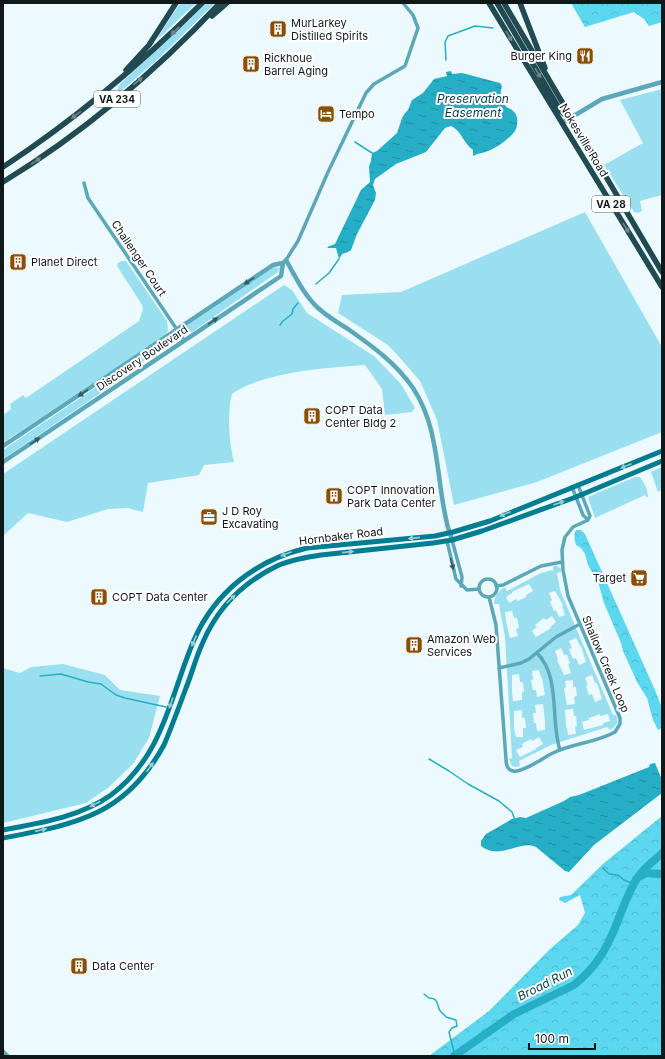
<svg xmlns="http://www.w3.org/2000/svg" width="665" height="1059" font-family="Inter,sans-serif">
  <defs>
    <pattern id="forest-crowns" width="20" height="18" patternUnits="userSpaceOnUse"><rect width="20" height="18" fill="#5cd7f0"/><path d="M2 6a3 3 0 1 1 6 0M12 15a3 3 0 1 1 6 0" fill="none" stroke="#4fb8cd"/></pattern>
    <pattern id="water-ripples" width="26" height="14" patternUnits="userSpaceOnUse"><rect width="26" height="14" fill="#25aec6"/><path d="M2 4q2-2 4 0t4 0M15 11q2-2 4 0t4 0" fill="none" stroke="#1f8da0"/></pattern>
  </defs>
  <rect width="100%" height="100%" fill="#ecfafd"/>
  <path fill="#9adfef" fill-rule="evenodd" d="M180 3H196L159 38 158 37Z
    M205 3H215L159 58 120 92 118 91V87L121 83 189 20Z
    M662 89V195L640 201 642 211 638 213 634 212 604 165 643 143 620 100Z
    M585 212 662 347V432L537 482 454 505 437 420 420 381 401 359 388 345 338 313 342 295 401 292Z
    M122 261H126L167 321 168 331 165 335 3 443V415L11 409 10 404 23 395 26 398 139 321 143 309 142 305 117 266 118 263Z
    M273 267 280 268 278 272 192 332 185 333 184 332V329L188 324Z
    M284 285 292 290 307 313 374 356 401 384 415 408 412 412 385 415 382 389 365 365C327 368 287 370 251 384 245 386 238 390 232 394 227 413 229 442 234 462L204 465 199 475 148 483 143 512 127 508 108 509 67 522 28 513 3 536V474Z
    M172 336H176L174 341 144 361 130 373 3 459V450Z
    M662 467V490L658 492 651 472Z
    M635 477H640C644 483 650 493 647 498L645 495 595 518 588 498 590 496Z
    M553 566H557L561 569V572L557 573 560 590 613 715H616C619 721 617 727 610 730L607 727 551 745 519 761 520 766 516 767 512 766 509 759 512 758 505 637 499 604H494C494 597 499 590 505 587L507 591 541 573 553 570ZM529 584 533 591 526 595V597L518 601 516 599 509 603 506 597 512 593V592ZM555 591 563 605 562 606 565 615 559 617 556 610 554 611 550 602 552 600 549 593ZM512 611 514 618H517L519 628 516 629 518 636 510 638 506 621 505 612ZM552 616 556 622 550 627 551 628 536 637 532 631 537 627 535 625 544 618 546 620ZM576 638 580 646H581L586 662 579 665 576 658 573 659 569 649 572 648 569 641ZM561 648 564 655H567L570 663 568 664 571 673 564 675 557 660 558 659 555 651ZM539 670 541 678H542L545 695 537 697 536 690H533L531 680 533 679 532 671ZM519 674 520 682H523L524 692H522V700L513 701 512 692V675ZM592 675 595 683H597L602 699 595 702 592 694 589 695 586 686 588 685 585 678ZM573 680V687H576L577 696 574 697 575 704 567 705 564 688 566 687 565 681ZM543 704 545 722V730L537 731 536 723H534L533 713H536L535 705ZM573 709 574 716H576L577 726 575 727 576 734 568 735 567 727H566L565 710ZM522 710V718H525L526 728H523V737H516L514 728V711ZM600 714V716L608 714 610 721 603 723V725L584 730 582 722 589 720V718ZM539 737 543 744 536 748V749L520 757 516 750 523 747 522 744 531 739 532 741Z
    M63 664 105 675 120 690 160 696 149 738 133 764 109 787 86 803 3 823V668L20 673 31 667Z"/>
  <path fill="url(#forest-crowns)" d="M571 3H662V22L649 26 644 19 634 12 585 27Z
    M576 530H581L585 534 655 690 662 708V728L658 730 653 720 647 698 637 682 623 651 621 643 604 603 599 585 588 565 585 554 581 548 576 545C575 541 573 535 576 530Z
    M662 816V1056H429L489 1011 550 949 578 925 585 913 580 895 565 903 559 900 560 897 571 895 604 863Z"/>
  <path fill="url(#water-ripples)" d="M451 71 452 74 462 73 500 83 502 86C499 94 501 103 508 108 510 109 512 109 513 111 519 115 518 126 515 131 508 140 498 147 488 151 483 153 478 153 473 156V150C463 143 462 131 451 126L445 128 426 152 396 164 375 179 373 185 376 193 375 200 357 234 351 250 348 252 342 254 339 259 336 248H328L327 247 335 244 361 190 370 182 369 166 371 161 372 153 377 151 397 133 402 118 405 113 408 110 412 100 423 93 434 79 447 76 446 72Z
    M655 763 662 780V793L594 845 569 872 565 871 536 847C520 839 500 861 481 846V841L486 834 512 819 520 817 526 818 564 801 570 797 579 795 649 767 650 764Z"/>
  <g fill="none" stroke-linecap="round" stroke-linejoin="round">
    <path stroke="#25aec6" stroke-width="1.5" d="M446 60 445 42 448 36 475 26 493 28
      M355 142 372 153
      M316 284 329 273 339 259
      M280 325 283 321 292 314 293 309 298 303
      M40 676 61 674 88 682 101 684 116 695 125 698 166 707
      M429 759 449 771 468 784 499 801 512 812 515 820
      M603 868 609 874 618 875 624 880 634 884
      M424 994 429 998C440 998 436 1007 441 1012 443 1014 445 1015 446 1017L456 1020 457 1026 452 1028 449 1032 455 1056"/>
    <path stroke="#25aec6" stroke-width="8" d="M639 877 646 873 662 874
      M454 1056 514 1014 574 985C589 973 602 957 610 939 620 919 625 896 638 877 644 868 654 861 662 853"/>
    <path stroke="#5ca8b8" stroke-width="3.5" d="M84 183 88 198 184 340
      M286 260 298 241 328 172 366 93 374 84 405 66 418 28 413 15 403 3
      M572 487 583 515 588 520
      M452 540 462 577 461 586
      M447 541 456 579 467 590 479 589
      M479 588a9 9 0 1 1 18 0a9 9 0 1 1-18 0Z
      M496 586 503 585 541 566 562 562
      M489 597 496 625 506 759C506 764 507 770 513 771 523 773 544 757 553 753 572 743 596 743 615 732L620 724V718L568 596 563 570 562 550 565 537 573 527 588 520 590 516 578 485
      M537 653C561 677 550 720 560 750
      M499 668 521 663 529 659 556 637 580 624
      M3 1051 8 1056"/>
    <path stroke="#5ca8b8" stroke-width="4.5" d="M562 123 602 99 662 82
      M3 446 273 265 283 263 286 260C295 276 304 295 318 308 327 316 338 323 348 329 372 346 396 363 413 388 439 427 436 475 446 519 447 526 450 533 452 540
      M3 462 281 276 283 263"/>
    <path stroke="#007d90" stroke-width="5" d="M3 830C40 823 80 817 111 795 164 755 170 696 194 640 215 592 256 560 307 548L435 536 453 532 490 521 662 451
      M3 838C76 824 125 816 164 745 172 726 179 707 186 688 192 673 196 657 203 642 218 607 245 581 279 565 292 560 307 557 321 555L433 543 452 540 482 531 576 497 662 461"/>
    <path stroke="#214a53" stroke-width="5.5" d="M489 3 662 287
      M497 3 560 110 565 115 571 117
      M504 3 662 272
      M520 3 545 68
      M212 16 227 3
      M126 70 149 45 176 3
      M3 167C76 119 141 64 202 3
      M3 182C83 133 156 71 220 3"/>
  </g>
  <defs><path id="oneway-solid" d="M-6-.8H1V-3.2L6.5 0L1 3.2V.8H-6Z"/></defs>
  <g fill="#6f898f">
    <use href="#oneway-solid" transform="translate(175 31) rotate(136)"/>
    <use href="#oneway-solid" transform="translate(509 36) rotate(59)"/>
    <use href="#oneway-solid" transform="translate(538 73) rotate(59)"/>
    <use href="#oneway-solid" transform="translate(138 81) rotate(-41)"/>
    <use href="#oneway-solid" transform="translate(76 115) rotate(143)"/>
    <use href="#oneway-solid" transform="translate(36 161) rotate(-35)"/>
    <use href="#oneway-solid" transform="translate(626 228) rotate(58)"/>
  </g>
  <g fill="#325961">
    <use href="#oneway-solid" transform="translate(249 281) rotate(146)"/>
    <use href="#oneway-solid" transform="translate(213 321) rotate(-34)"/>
    <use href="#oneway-solid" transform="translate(83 393) rotate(146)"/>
    <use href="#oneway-solid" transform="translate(35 441) rotate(-34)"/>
    <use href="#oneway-solid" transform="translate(452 564) rotate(76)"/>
  </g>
  <g fill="#99cbd3">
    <use href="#oneway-solid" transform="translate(626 466) rotate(158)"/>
    <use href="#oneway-solid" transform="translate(559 503) rotate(-20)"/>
    <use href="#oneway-solid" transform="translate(505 514) rotate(158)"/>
    <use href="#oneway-solid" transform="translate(414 538) rotate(174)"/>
    <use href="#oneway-solid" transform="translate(348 552) rotate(-6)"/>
    <use href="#oneway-solid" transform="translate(286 554) rotate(159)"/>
    <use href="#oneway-solid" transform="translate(231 599) rotate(-45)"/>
    <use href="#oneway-solid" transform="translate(194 641) rotate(113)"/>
    <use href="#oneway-solid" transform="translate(171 703) rotate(110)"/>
    <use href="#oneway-solid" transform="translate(150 767) rotate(-54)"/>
    <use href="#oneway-solid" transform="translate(95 804) rotate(153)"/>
    <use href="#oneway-solid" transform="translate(41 830) rotate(-13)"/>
  </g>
  <defs>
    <symbol id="building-square" viewBox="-11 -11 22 22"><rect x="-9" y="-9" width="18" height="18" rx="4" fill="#884f05" stroke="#fff"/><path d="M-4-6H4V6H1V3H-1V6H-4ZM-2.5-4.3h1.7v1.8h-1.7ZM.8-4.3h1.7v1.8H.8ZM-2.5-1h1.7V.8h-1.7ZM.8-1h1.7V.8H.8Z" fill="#fff"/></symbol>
    <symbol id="restaurant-square" viewBox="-11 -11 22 22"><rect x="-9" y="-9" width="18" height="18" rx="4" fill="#884f05" stroke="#fff"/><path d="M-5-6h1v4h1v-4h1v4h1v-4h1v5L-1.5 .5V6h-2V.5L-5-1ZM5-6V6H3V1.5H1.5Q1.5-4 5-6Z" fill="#fff"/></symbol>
    <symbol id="hotel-square" viewBox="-11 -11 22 22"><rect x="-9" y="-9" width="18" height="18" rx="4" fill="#884f05" stroke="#fff"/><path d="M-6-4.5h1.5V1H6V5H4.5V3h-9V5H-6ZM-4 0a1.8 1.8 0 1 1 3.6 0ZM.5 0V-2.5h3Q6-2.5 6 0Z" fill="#fff"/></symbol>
    <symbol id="office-square" viewBox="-11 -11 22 22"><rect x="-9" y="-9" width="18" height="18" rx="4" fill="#884f05" stroke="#fff"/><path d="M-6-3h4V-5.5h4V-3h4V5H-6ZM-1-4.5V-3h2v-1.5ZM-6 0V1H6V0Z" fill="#fff"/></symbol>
    <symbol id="supermarket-square" viewBox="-11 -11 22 22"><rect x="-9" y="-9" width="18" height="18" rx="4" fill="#884f05" stroke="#fff"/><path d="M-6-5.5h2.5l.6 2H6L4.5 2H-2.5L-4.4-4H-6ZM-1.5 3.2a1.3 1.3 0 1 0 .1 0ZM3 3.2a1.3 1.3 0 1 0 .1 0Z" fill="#fff"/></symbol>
  </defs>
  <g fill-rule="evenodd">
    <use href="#building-square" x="268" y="19" width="20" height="20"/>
    <use href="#restaurant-square" x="575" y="46" width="20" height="20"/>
    <use href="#building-square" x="241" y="54" width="20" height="20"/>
    <use href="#hotel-square" x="316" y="104" width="20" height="20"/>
    <use href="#building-square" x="8" y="252" width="20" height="20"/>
    <use href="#building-square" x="302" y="406" width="20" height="20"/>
    <use href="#building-square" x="324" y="486" width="20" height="20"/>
    <use href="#office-square" x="199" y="507" width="20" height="20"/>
    <use href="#supermarket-square" x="629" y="568" width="20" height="20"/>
    <use href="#building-square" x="89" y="587" width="20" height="20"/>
    <use href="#building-square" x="404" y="635" width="20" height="20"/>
    <use href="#building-square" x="69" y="956" width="20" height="20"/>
  </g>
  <g text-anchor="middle" stroke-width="4" stroke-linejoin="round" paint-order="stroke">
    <g fill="#fff" stroke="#585d5f" stroke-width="1">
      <rect x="94" y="91" width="46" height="16" rx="3"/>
      <rect x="592" y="196" width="38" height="16" rx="3"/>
    </g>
    <g font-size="10" font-weight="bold" fill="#10181a">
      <text x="117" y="103">VA 234</text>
      <text x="611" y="208">VA 28</text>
    </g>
    <g font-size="11" fill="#10181a" stroke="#fff" text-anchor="start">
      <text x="291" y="27">MurLarkey<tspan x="291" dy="13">Distilled Spirits</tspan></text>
      <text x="572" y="60" text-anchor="end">Burger King</text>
      <text x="264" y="62">Rickhoue<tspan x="264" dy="13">Barrel Aging</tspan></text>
      <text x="339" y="118">Tempo</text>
      <text x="31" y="266">Planet Direct</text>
      <text x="325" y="414">COPT Data<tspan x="325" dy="13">Center Bldg 2</tspan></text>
      <text x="347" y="494">COPT Innovation<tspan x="347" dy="13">Park Data Center</tspan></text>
      <text x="222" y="515">J D Roy<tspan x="222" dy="13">Excavating</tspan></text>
      <text x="626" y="582" text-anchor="end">Target</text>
      <text x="112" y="601">COPT Data Center</text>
      <text x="427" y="643">Amazon Web<tspan x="427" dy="13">Services</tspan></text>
      <text x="92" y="970">Data Center</text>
    </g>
    <g font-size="11" fill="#10181a" stroke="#fff">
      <text transform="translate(584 140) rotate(59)" y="4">Nokesville Road</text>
      <text transform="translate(139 258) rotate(56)" y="4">Challenger Court</text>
      <text transform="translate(142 358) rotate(-34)" y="4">Discovery Boulevard</text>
      <text transform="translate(341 536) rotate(-7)" y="4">Hornbaker Road</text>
      <text transform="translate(606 664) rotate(67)" y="4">Shallow Creek Loop</text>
    </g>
    <g font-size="12" font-style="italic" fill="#043f4a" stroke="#fff">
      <text x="473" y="103">Preservation<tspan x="473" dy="14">Easement</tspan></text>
      <text transform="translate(545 984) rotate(-27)" y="4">Broad Run</text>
    </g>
  </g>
  <rect width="665" height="1059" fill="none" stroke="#10181a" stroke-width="8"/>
  <path d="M529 1043v6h66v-6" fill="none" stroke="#10181a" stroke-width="2"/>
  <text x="535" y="1043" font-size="12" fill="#10181a" stroke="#ffffff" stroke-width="3" paint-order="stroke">100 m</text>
</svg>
